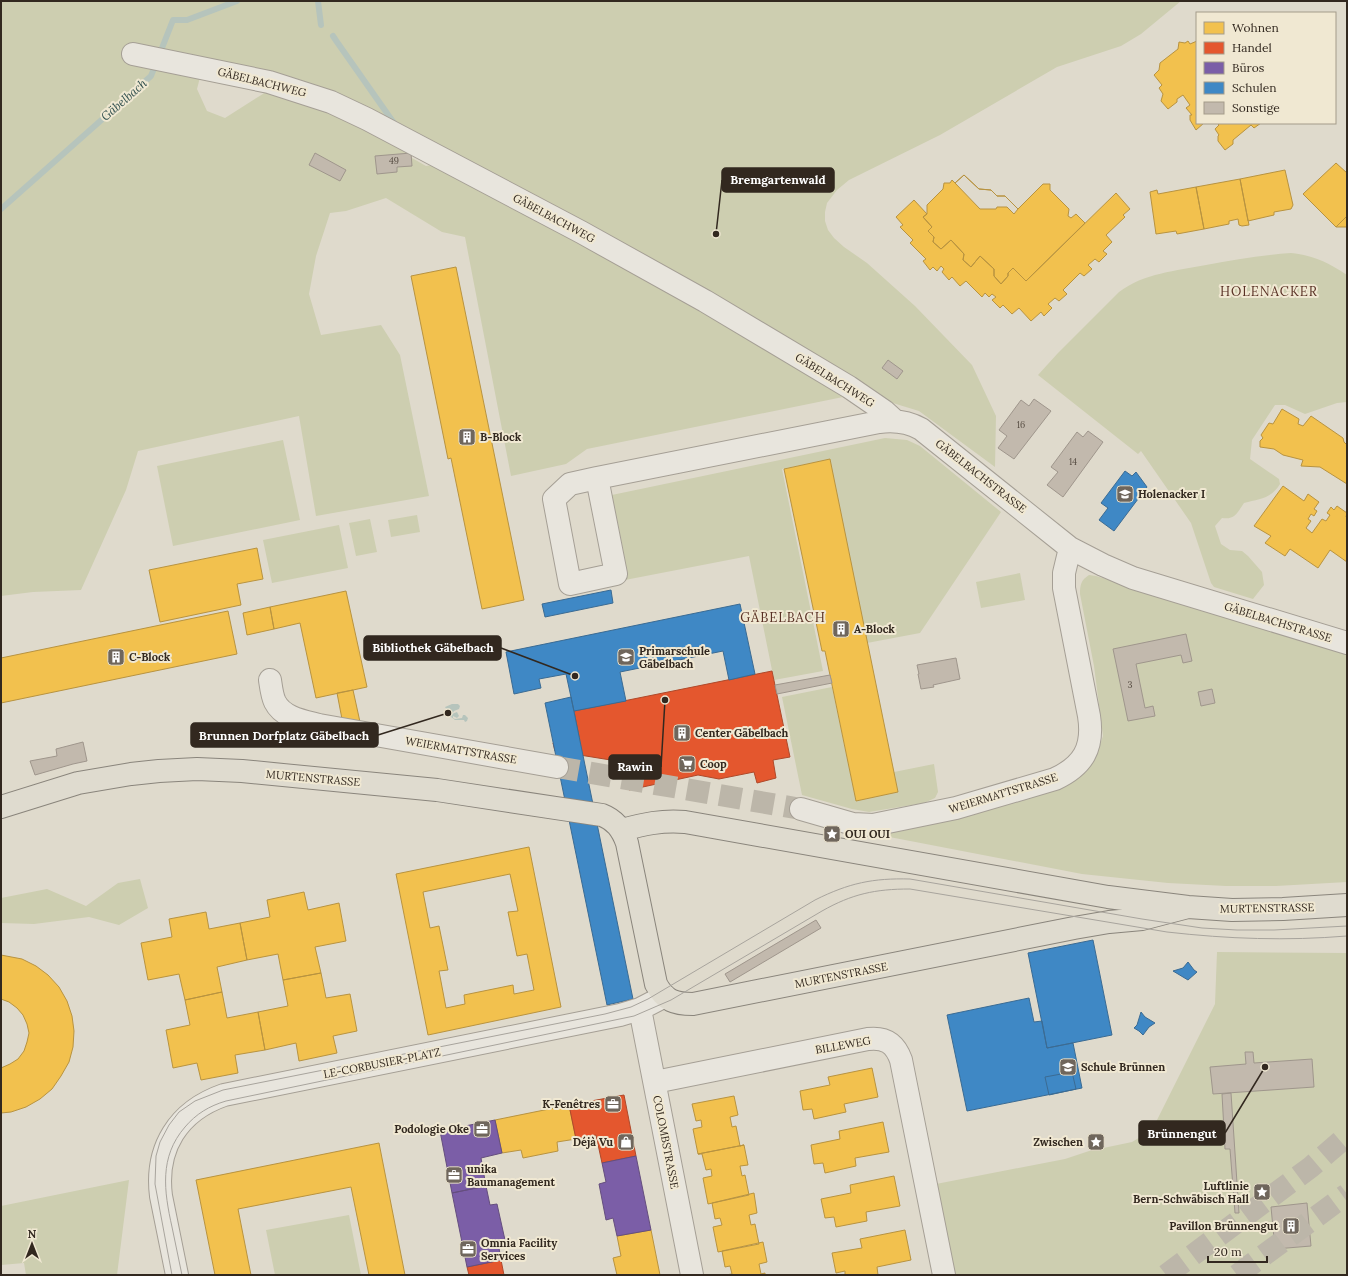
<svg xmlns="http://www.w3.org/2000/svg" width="1348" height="1276" font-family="Lora,serif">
  <rect width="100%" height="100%" fill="#dfdacc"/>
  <path fill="#cdceb0" d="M1 1H1181L1141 34 1121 46 1057 67 940 135 849 180 837 190 827 203 825 212V221L828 230 834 238 844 247 867 263 915 306 972 365 996 416 995 467 919 411 883 400 712 295 394 120C364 105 333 90 301 80 270 70 237 64 205 58L197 89 207 111 225 118 266 92 325 111 411 151 412 158 426 166 438 164 842 390 843 397 587 449 566 464 511 476 465 237 442 232 386 198 346 211 330 213 316 256 309 294 321 335 381 325 400 355 429 496 316 516 299 416 138 451 126 490 81 590 33 592 1 596Z
    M1291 253C1315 256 1327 262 1347 275V402L1337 403 1305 414 1285 405H1275L1252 440 1250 459 1279 479 1280 484C1271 499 1259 499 1244 503 1237 513 1235 520 1222 518L1215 526 1221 544 1230 550 1242 551 1248 556 1262 572 1264 585 1253 599 1214 587 1211 583 1191 523 1141 451 1138 454 1038 375 1058 353 1119 292C1144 273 1176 271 1206 265 1234 260 1262 255 1291 253Z
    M885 438 907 440 920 446 1001 512 920 633 867 643 830 459 782 469 823 671 774 680 749 556 625 580 607 496Z
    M283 440 300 520 173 546 157 466Z
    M417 515 420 532 391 537 388 520Z
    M370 519 377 552 356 556 349 523Z
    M339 525 348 568 272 583 263 540Z
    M1020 573 1025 600 981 608 976 582Z
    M1089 575 1096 576 1347 652V882L1276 886H1226L1168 883 1082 874 879 835 971 815 1097 753 1103 736 1094 666 1080 594C1080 585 1081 580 1089 575Z
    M832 687 856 801 898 792 894 772 934 764 938 792 935 798 924 803 869 812 852 809 802 795 782 697Z
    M140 879 148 908 119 925 89 917 34 924 1 923V898L47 889 86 906 118 883Z
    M1217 952 1347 953V1275H954L936 1184 1065 1159 1089 1151 1132 1142 1152 1130 1215 1004Z
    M129 1180 117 1275H26L24 1263 1 1265V1206Z
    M349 1215 361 1275H275L266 1230Z"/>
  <path fill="#b6c4bc" d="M452 704H458L460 706 459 709 454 711 452 714 457 712 459 716 457 718 453 716V718L455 719 462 718 463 715H465L468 718 467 721 465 722 464 720H455L451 717 445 716 444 713 447 710 445 707Z"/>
  <path fill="#f2c14e" stroke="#b89340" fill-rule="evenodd" d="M1188 41 1190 44 1197 41V123H1204L1196 130 1190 120V115H1192L1186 108 1190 105 1183 95 1177 99V102L1168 109 1161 101 1163 94 1159 88 1162 85 1154 75 1159 70 1160 63 1178 49 1179 42 1185 43Z
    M1217 123H1261L1254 128 1251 125 1233 140V144L1225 150 1218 141V136L1219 135 1215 129 1219 125Z
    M1336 163 1347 173V216L1336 227 1303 194Z
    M1285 170 1293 205 1291 209 1274 212V215L1248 221 1240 179Z
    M964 175 979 189 991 190 997 196H1005L1018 209 1014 214 1007 207H997L996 209H980L955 183Z
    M964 175 979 189 991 190 997 196H1005L1018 209 1043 184H1050V190L1069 209 1068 216 1071 218 1076 214 1085 223 1026 281 1013 268 1008 273V276L1001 284 994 276V269L980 256 971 267 963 260 964 254 951 240 941 249 933 242 934 237 928 231 932 227 923 217 927 214V205L943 189 944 183H950L952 180 955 183Z
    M1240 179 1249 225 1242 226 1239 225 1238 219 1229 221V224L1204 229 1196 187Z
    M1196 187 1204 229 1177 234 1176 231 1156 234 1150 192 1157 190 1158 194Z
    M1116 193 1130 209 1123 215 1125 217 1106 235 1112 242 1103 251 1107 254 1099 262 1095 259 1088 265 1092 269 1084 276 1080 273 1063 290 1067 294 1059 301 1055 298 1048 304 1052 308 1044 316 1041 312 1031 321 1019 308 1012 314 1003 305 1000 308 992 300 996 297 992 294 989 297 985 293 982 297 966 281 960 286 952 277 949 280 942 272 944 269 941 266 937 271 933 267 930 270 923 261 926 259 910 243 913 240 900 227 903 225 896 217 914 200 927 214 923 217 932 227 928 231 934 237 933 242 941 249 951 240 964 254 963 260 971 267 980 256 994 269V276L1001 284 1008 276V273L1013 268 1026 281Z
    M1347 216V227H1336Z
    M456 267 524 600 482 609 451 458 448 459 411 276Z
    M1282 409 1299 419 1298 424 1303 426 1311 416 1343 438 1344 442 1347 445V484L1320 467 1301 466 1303 460 1283 455 1274 449 1260 447V441L1263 438 1261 435 1269 423 1273 424Z
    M830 459 898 792 856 801 825 651H822L784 469Z
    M1283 486 1304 501 1308 494 1319 502 1314 509 1317 511 1314 516 1311 514 1308 519 1311 521 1306 528 1312 533 1322 519 1326 521 1330 515 1327 513 1331 507 1334 510 1337 506 1347 513 1346 517 1347 518V562L1330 550 1318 568 1290 549 1285 556 1265 543 1271 536 1254 526Z
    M257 548 263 579 237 584 241 605 160 622 149 570Z
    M346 591 367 687 316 698 300 623 274 629 270 607Z
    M270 607 274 629 247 635 243 613Z
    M228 611 237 654 1 703V658Z
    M353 690 360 722 342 719 337 693Z
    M529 847 561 1007 428 1035 396 874ZM510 874 518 911 508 912 517 956 527 954 534 990 514 994 513 985 464 995 465 1004 446 1008 439 971 448 970 439 926 430 928 423 892Z
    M304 892 308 910 339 903 346 941 315 947 321 973 283 980 278 954 247 960 240 923 270 917 267 900Z
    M206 912 209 929 240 923 247 960 217 967 222 992 185 1000 179 974 148 980 141 943 172 937 169 919Z
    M1 955 22 959 36 966 48 975 59 987 67 1001 72 1016 74 1031 73 1047 69 1062 61 1076 52 1089 40 1099 26 1107 11 1112 1 1113V1068L10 1064 18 1059 24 1051 27 1042 29 1033 27 1024 23 1015 17 1008 9 1002 1 999Z
    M321 973 326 998 350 994 357 1031 333 1036 337 1053 299 1061 296 1043 265 1050 258 1012 288 1006 283 980Z
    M222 992 227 1018 258 1012 265 1050 235 1055 238 1073 201 1080 197 1063 173 1068 166 1030 190 1025 185 1000Z
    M872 1068 878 1097 844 1104 846 1112 814 1119 812 1109 803 1110 800 1091 830 1085 828 1077Z
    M734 1096 738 1115 730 1117 732 1127 736 1126 740 1146 744 1145 698 1154 693 1129 702 1127 701 1120 696 1121 692 1104Z
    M569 1105 576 1139 557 1142 558 1151 523 1158 521 1150 502 1153 495 1120Z
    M883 1122 889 1152 855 1158 856 1166 825 1173 823 1163 814 1164 811 1145 840 1139 839 1131Z
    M379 1143 405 1275H369L351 1187 238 1209 251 1275H215L196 1180Z
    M744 1145 748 1165 740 1166 742 1176 745 1175 749 1195 708 1204 703 1178 712 1176 711 1169 706 1170 702 1154H698Z
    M894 1176 900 1206 866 1212 867 1221 836 1227 834 1217 825 1218 821 1199 851 1193 850 1185Z
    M754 1193 757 1213 749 1215 751 1225 755 1224 759 1244 718 1252 713 1227 722 1225 720 1218 715 1219 712 1203Z
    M651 1230 660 1275H617L613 1258 621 1256 617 1236Z
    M905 1230 911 1260 877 1267 878 1275H845V1271L836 1273 832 1253 862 1248 860 1239Z
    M763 1242 767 1262 759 1264 761 1274 765 1273V1275H725L732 1274 730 1266 725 1267 722 1251Z"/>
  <path fill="#e4572e" stroke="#af492a" d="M772 671 790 757 773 760 776 778 757 783 754 772 719 779 698 775 629 790 623 762 555 751 553 743 579 737 574 711Z
    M624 1095 636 1156 602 1163 596 1135 576 1139 569 1105Z
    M501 1260 504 1275H469L467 1267Z"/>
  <path fill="#7b5ea7" stroke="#654e7e" d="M495 1120 502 1153 481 1158 486 1186 452 1193 440 1131Z
    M636 1156 651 1230 617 1236 613 1218 606 1220 599 1184 606 1182 602 1163Z
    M486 1186 490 1205 497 1204 505 1240 498 1242 501 1260 467 1267 452 1193Z"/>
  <path fill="#3f88c5" stroke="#3b6b93" d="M1125 471 1132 476 1136 472 1147 487 1114 531 1099 520 1108 508 1101 503Z
    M611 590 613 603 545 617 542 604Z
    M740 604 755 674 729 680 723 651 620 672 626 701 574 711 566 674 539 679 541 688 514 694 506 652Z
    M571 697 633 999 607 1005 545 703Z
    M1093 940 1112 1035 1047 1048 1028 953Z
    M1188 962 1194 970 1197 972 1188 980 1173 971 1183 968Z
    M1029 998 1034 1022 1042 1021 1047 1048 1073 1043 1082 1088 967 1111 947 1015Z
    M1141 1012 1145 1017 1155 1023 1149 1027 1143 1035 1139 1031 1134 1028 1137 1025Z
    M1072 1072 1076 1089 1049 1095 1045 1077Z"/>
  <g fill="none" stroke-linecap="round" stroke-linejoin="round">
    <path stroke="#b6c4bc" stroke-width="6" d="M318 1 321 25
      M333 36 337 42 396 126
      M1 209 151 76 173 20H187L237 1"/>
  </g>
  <path fill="#c2b9ad" stroke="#9f968c" d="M315 153 346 170 340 181 309 165Z
    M411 153 412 166 397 167V172L377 174 375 156Z
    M888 360 903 371 897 379 882 368Z
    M1034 399 1051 411 1014 459 998 448 1007 436 999 430 1021 400 1029 406Z
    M1088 431 1103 442 1063 497 1047 485 1058 472 1051 467 1077 432 1083 437Z
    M1186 634 1192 661 1183 663 1181 655 1136 664 1145 708 1153 706 1155 716 1128 721 1113 649Z
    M956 658 960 679 933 685 934 687 921 689 918 674H919L917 665Z
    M830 675 832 683 777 694 775 685Z
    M1212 689 1215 703 1201 706 1198 692Z
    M83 742 87 761 73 764 35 775 30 761 57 756 56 749Z
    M816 920 821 928 730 982 725 974Z
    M1245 1052H1253L1254 1063 1312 1059 1314 1087 1213 1094 1210 1067 1246 1064Z
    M1231 1093 1239 1213H1235L1230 1149H1225L1222 1094Z
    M1307 1203 1311 1246 1275 1249 1271 1207Z"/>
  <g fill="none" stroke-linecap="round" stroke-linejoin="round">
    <path stroke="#bcb6a9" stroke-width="22" stroke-dasharray="22 11" stroke-linecap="butt" d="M557 767 801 809"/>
    <path stroke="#bcb6a9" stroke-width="22" stroke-dasharray="22 11" stroke-linecap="butt" d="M1166 1275 1311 1167 1347 1136
      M1237 1275 1347 1194"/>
    <defs>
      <path id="minor" d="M133 54 269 82 331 102 367 119 581 232 705 301 849 387 884 411 895 421
        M597 478 879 422C894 420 907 421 921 429L1070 548 1103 565 1133 578 1347 643
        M597 478 616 574 570 584 554 499 570 484Z
        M270 680C271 687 272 696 275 702 283 718 304 721 319 725L557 767
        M801 809 853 824 873 825 956 808 1055 779C1083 766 1094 748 1089 716L1064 588V573L1070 548
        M640 1009 692 1275
        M655 1082 868 1039C885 1037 895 1043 901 1060L944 1275
        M177 1275 161 1196C155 1148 178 1111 224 1095L620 1015 640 1009 665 996"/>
      <path id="primary" d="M1 807 78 783 131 774 159 771 197 769 242 771 437 790 602 815C615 820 622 829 627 843L656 984C665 1001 675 1004 693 1004L1074 928 1109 922 1142 919 1188 907
        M622 830C644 824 662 820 685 822L1108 897 1188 907 1232 910 1283 909 1347 905"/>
    </defs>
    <use href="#minor" stroke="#a59f95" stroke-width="24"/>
    <use href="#primary" stroke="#8a857c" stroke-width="24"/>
    <use href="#minor" stroke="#e8e5dd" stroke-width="22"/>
    <use href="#primary" stroke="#dfdbcf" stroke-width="22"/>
    <path stroke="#a8a49d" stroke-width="1" d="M172 1275 155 1184 156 1156 160 1142 169 1125 179 1112 195 1101 223 1090 605 1014 631 1007 648 999 815 900C849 883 873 878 910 879L1142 919 1202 928 1237 930H1274L1347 926
      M182 1275C179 1259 175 1243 172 1227 164 1191 159 1157 185 1127 196 1114 209 1106 226 1101L634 1016 671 1000 822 911C852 894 875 889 910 889L1167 932C1228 939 1287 941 1347 936"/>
  </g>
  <defs>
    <symbol id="building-square" viewBox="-11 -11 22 22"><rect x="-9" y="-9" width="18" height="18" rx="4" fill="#6f665c" stroke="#f0e8d2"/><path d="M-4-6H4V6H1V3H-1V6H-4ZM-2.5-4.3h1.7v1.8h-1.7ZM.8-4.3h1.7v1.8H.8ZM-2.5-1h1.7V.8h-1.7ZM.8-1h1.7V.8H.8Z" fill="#fff"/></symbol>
    <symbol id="school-square" viewBox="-11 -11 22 22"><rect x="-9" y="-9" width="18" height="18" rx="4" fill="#6f665c" stroke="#f0e8d2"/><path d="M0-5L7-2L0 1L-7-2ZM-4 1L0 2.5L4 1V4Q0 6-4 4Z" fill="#fff"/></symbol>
    <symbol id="supermarket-square" viewBox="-11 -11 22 22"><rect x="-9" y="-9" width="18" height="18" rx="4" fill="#6f665c" stroke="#f0e8d2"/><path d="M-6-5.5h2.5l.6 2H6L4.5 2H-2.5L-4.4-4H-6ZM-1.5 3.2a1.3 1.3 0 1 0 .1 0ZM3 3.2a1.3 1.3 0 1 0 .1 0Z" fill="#fff"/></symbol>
    <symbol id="sight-square" viewBox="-11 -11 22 22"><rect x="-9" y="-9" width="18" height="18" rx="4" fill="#6f665c" stroke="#f0e8d2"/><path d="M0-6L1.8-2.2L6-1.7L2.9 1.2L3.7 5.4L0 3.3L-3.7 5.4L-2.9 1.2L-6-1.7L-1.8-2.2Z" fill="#fff"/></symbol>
    <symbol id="office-square" viewBox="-11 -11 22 22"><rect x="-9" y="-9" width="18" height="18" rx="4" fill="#6f665c" stroke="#f0e8d2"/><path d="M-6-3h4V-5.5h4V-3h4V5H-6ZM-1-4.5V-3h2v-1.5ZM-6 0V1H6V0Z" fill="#fff"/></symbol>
    <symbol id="shop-square" viewBox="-11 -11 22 22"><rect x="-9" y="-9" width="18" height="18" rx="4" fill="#6f665c" stroke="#f0e8d2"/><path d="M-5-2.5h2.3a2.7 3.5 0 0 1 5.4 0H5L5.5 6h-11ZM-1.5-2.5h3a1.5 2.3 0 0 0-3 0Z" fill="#fff"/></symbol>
  </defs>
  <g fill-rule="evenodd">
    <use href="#building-square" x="457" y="427" width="20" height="20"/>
    <use href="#school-square" x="1115" y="484" width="20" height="20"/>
    <use href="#building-square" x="831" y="619" width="20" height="20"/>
    <use href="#building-square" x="106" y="647" width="20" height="20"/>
    <use href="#school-square" x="616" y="647" width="20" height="20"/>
    <use href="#building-square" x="672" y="723" width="20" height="20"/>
    <use href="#supermarket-square" x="677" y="754" width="20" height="20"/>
    <use href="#sight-square" x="822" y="824" width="20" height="20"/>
    <use href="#school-square" x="1058" y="1057" width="20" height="20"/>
    <use href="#office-square" x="603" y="1094" width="20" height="20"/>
    <use href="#office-square" x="472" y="1119" width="20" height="20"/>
    <use href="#shop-square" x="616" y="1132" width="20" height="20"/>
    <use href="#sight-square" x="1086" y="1132" width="20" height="20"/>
    <use href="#office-square" x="444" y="1165" width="20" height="20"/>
    <use href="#sight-square" x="1252" y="1182" width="20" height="20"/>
    <use href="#building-square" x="1281" y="1216" width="20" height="20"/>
    <use href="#office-square" x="458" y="1239" width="20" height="20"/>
  </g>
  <g text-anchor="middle" stroke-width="4" stroke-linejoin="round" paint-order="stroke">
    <g font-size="9" fill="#564c42">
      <text x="394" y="164">49</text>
      <text x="1021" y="428">16</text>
      <text x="1073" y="465">14</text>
      <text x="1130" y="688">3</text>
    </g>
    <g font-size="11" fill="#32281f" stroke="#f0e8d2">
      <text transform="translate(262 82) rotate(14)" y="4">GÄBELBACHWEG</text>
      <text transform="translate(554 218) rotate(28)" y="4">GÄBELBACHWEG</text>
      <text transform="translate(835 380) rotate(32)" y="4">GÄBELBACHWEG</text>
      <text transform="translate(981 476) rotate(38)" y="4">GÄBELBACHSTRASSE</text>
      <text transform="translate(1278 622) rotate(17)" y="4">GÄBELBACHSTRASSE</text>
      <text transform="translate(461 750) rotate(10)" y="4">WEIERMATTSTRASSE</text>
      <text transform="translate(313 778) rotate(5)" y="4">MURTENSTRASSE</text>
      <text transform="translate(1003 793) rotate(-17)" y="4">WEIERMATTSTRASSE</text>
      <text transform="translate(1267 908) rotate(-1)" y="4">MURTENSTRASSE</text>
      <text transform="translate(841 975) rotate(-11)" y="4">MURTENSTRASSE</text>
      <text transform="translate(843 1045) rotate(-10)" y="4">BILLEWEG</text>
      <text transform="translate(382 1063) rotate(-11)" y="4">LE-CORBUSIER-PLATZ</text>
      <text transform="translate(666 1142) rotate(79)" y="4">COLOMBSTRASSE</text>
    </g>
    <g font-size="11" font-weight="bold" fill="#32281f" stroke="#f0e8d2" text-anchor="start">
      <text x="480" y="441">B-Block</text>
      <text x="1138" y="498">Holenacker I</text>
      <text x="854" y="633">A-Block</text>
      <text x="639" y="655">Primarschule<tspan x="639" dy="13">Gäbelbach</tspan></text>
      <text x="129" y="661">C-Block</text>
      <text x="695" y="737">Center Gäbelbach</text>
      <text x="700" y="768">Coop</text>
      <text x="845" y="838">OUI OUI</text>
      <text x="1081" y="1071">Schule Brünnen</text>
      <text x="600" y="1108" text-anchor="end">K-Fenêtres</text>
      <text x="469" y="1133" text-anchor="end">Podologie Oke</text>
      <text x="613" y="1146" text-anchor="end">Déjà Vu</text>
      <text x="1083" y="1146" text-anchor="end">Zwischen</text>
      <text x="467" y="1173">unika<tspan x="467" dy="13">Baumanagement</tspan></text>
      <text x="1249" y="1190" text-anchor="end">Luftlinie<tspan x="1249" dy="13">Bern-Schwäbisch Hall</tspan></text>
      <text x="1278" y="1230" text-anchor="end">Pavillon Brünnengut</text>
      <text x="481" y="1247">Omnia Facility<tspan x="481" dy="13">Services</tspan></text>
    </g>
    <g font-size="12" font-style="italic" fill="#304f4e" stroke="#f0e8d2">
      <text transform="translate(124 100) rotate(-41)" y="4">Gäbelbach</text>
    </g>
    <g font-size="13" letter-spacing="1" fill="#583024" stroke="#f0e8d2">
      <text x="1269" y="296">HOLENACKER</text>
      <text x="783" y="622">GÄBELBACH</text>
    </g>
  </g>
  <path fill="none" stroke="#32281f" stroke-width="1.5" d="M716 234L722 180M575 676L501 648M448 713L378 735M665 700L661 767M1265 1067L1225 1133"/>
  <g fill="#32281f" stroke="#f0e8d2" stroke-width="1.5">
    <circle cx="716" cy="234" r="4"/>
    <circle cx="575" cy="676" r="4"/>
    <circle cx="448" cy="713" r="4"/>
    <circle cx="665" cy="700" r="4"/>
    <circle cx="1265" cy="1067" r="4"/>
  </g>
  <g fill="#32281f" stroke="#32281f" stroke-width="1.5">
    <rect x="722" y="168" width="112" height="24" rx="4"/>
    <rect x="364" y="636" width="137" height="24" rx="4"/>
    <rect x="191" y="723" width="187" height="24" rx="4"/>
    <rect x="609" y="755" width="52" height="24" rx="4"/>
    <rect x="1139" y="1121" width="86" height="24" rx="4"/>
  </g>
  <g font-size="12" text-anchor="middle" font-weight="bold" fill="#fff">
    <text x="778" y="184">Bremgartenwald</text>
    <text x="433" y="652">Bibliothek Gäbelbach</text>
    <text x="284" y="740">Brunnen Dorfplatz Gäbelbach</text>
    <text x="635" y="771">Rawin</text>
    <text x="1182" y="1138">Brünnengut</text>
  </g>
  <rect width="1348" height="1276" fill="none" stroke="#32281f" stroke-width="4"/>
  <rect x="1196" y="12" width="140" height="112" fill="#f0e8d2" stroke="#a49b8a"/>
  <rect x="1204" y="22" width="20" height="12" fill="#f2c14e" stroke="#a49b8a"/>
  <text x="1232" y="32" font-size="12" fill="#32281f">Wohnen</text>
  <rect x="1204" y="42" width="20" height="12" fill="#e4572e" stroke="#a49b8a"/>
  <text x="1232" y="52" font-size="12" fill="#32281f">Handel</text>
  <rect x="1204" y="62" width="20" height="12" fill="#7b5ea7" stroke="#a49b8a"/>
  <text x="1232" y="72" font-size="12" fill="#32281f">Büros</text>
  <rect x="1204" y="82" width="20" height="12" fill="#3f88c5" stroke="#a49b8a"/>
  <text x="1232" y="92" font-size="12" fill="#32281f">Schulen</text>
  <rect x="1204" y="102" width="20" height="12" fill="#c2b9ad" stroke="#a49b8a"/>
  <text x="1232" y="112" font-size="12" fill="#32281f">Sonstige</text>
  <g transform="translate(32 1244)" stroke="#f0e8d2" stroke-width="3" paint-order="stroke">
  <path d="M0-3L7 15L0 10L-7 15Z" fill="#32281f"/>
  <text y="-6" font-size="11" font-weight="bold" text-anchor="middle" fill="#32281f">N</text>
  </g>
  <path d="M1208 1256v6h59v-6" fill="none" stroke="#32281f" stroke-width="2"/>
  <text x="1214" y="1256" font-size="12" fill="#32281f" stroke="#f0e8d2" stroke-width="3" paint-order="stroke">20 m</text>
</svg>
